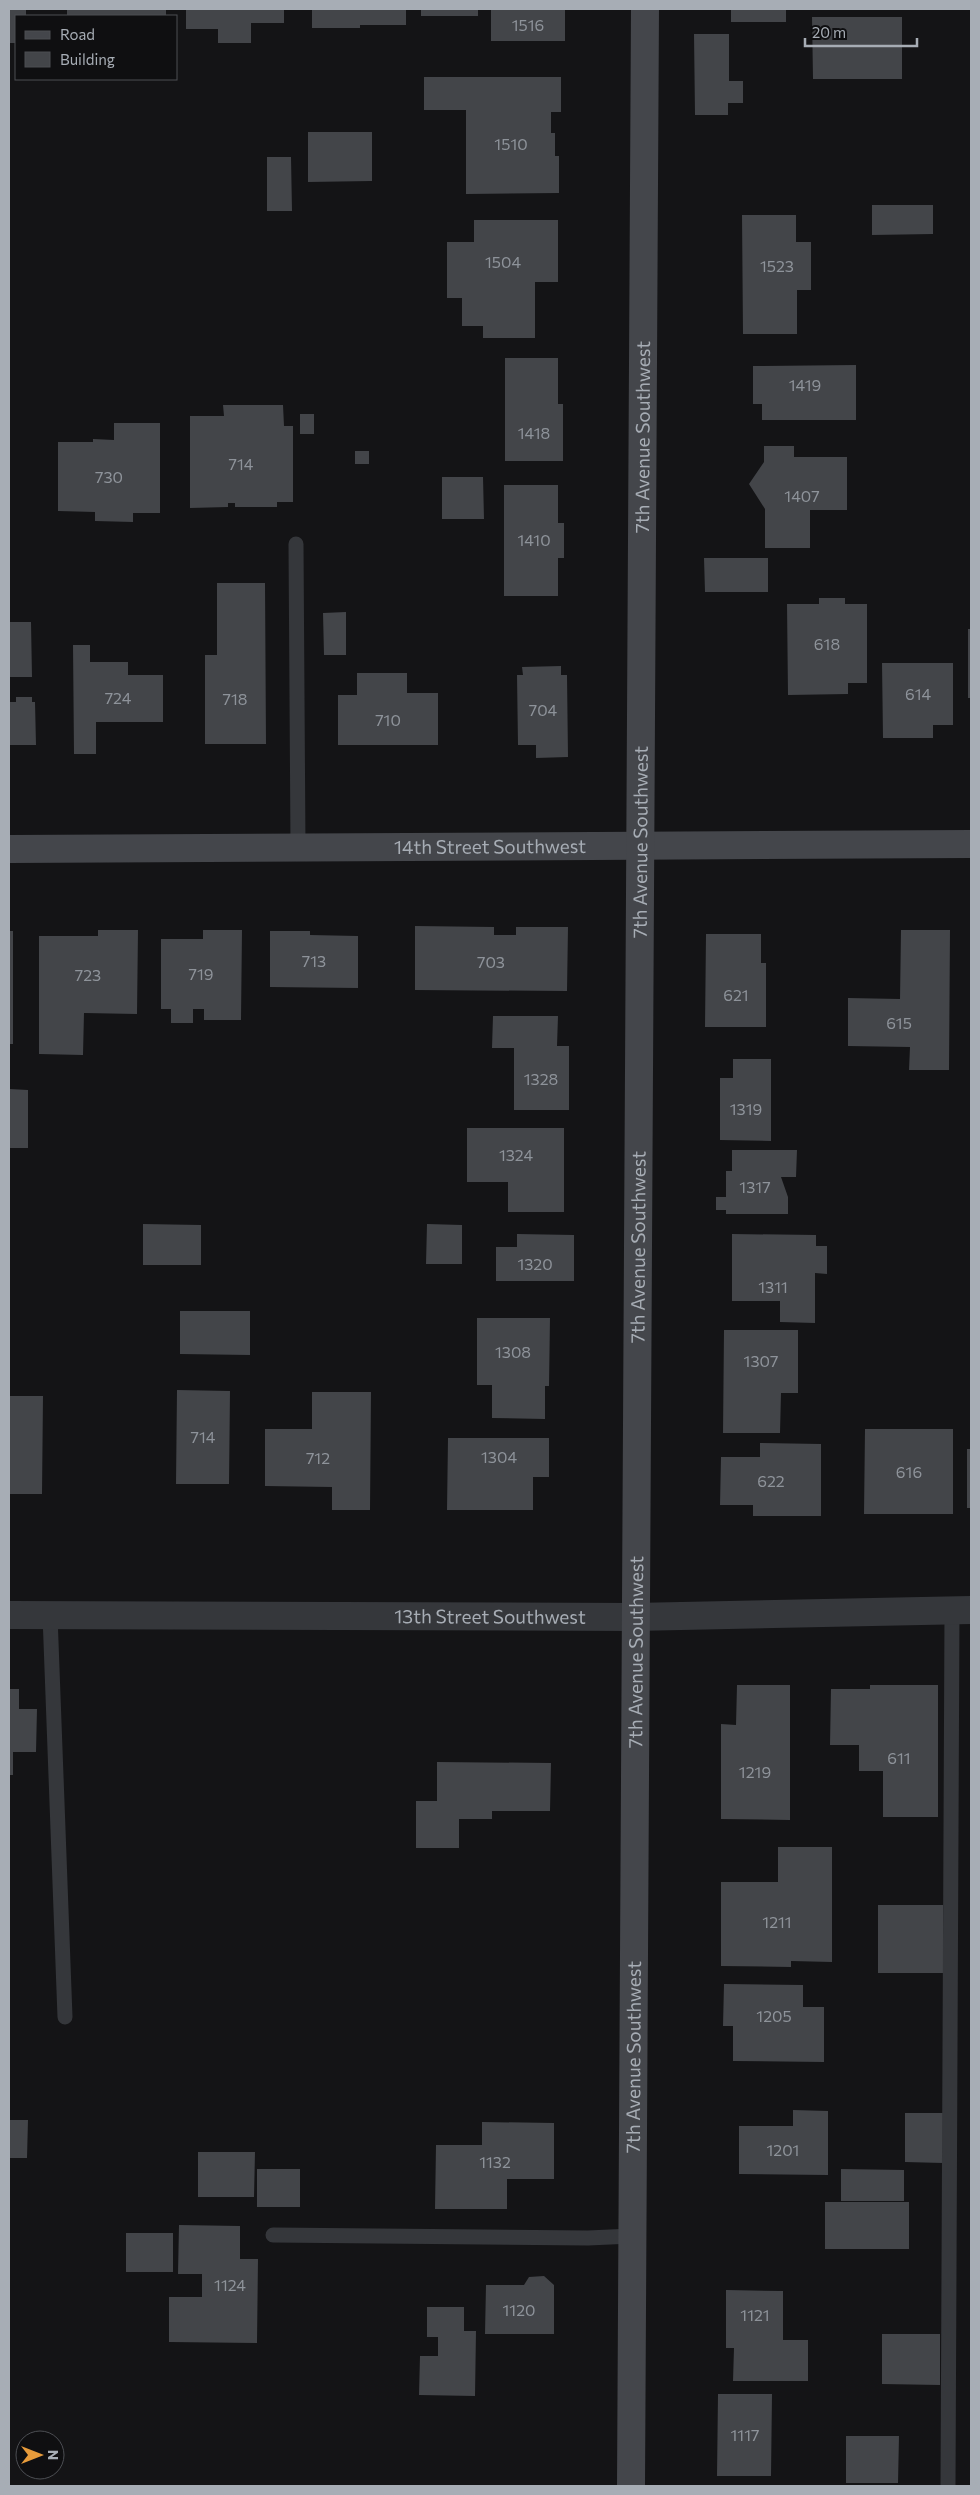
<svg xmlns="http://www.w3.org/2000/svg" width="980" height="2495" font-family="Commissioner,sans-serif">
  <rect width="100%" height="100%" fill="#141416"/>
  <path fill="#434549" d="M9 9H26V16H16V43H9Z
    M67 9H166V16H67Z
    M186 9H284V23H251V43H218V29H186Z
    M312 9H406V25H360V28H312Z
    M421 9H478V16H421Z
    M491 9H565V41H491Z
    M731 9H786V22H731Z
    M812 17H902V79H813Z
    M694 34H729V81H743V103H728V115H695Z
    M424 77H561V112H551V133H555V156H559V193L466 194V110H424Z
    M308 132H372V181L308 182Z
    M267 157H291L292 211H267Z
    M872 205H933V234L872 235Z
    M742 215H796V242H811V290H797V334H743Z
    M474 220H558V282H535V338H483V326H462V298H447V242H474Z
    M505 358H558V404H563V461H505Z
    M856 365V420H762V404H753V366Z
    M223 405H283L284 426H293V502H277V507H235V503H228V507L190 508V416H224Z
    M300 414H314V434H300Z
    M114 423H160V513H133V522L95 521V512L58 511V442H93V439L114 440Z
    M764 446H794V457H847V510H810V548H765V509L749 484 764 462Z
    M355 451H369V464H355Z
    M442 477H483L484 519H442Z
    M504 485H558V523H564V558H558V596H504Z
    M704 558H768V592H705Z
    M217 583H265L266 744H205V655H217Z
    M819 598H845V604H867V683H848V694L788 695 787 604H819Z
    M346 612V655H324L323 613Z
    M9 622H31L32 677H9Z
    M968 629H971V698H968Z
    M73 645H90V662H128V675H163V722H96V754H74Z
    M882 663H953V725H933V738H883Z
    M561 666V675H567L568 757 536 758V745H518L517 675H523L522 667Z
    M357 673H407V693H438V745H338V695H357Z
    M16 697H32V702H35L36 745H9V702H16Z
    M415 926 494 927V935H516V927H568L567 991 415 990Z
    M98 930H138L137 1014 84 1013 83 1055 39 1054V936H98Z
    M203 930H242L241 1020H204V1009H193V1023H171V1009H161V939H203Z
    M901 930H950L949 1070H909L910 1047 848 1046V998L900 999Z
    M9 931H13V1044H9Z
    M270 931H310V935L358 936V988L270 987Z
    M706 934H761V963H766V1027H705Z
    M493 1016H558L557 1046H569V1110H514V1048H492Z
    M733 1059H771V1141L720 1140V1078H733Z
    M9 1089 28 1090V1148H9Z
    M467 1128H564V1212H508V1182H467Z
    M732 1150H797L796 1177H781L788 1197V1214H726V1210H716V1197H726V1171H732Z
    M143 1224 201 1225V1265H143Z
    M427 1224 462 1225V1264H426Z
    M517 1234 574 1235V1281H496V1247H517Z
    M732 1234 816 1235V1246H827V1274L815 1273V1323L780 1322V1301H732Z
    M180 1311H250V1355L180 1354Z
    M477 1318H550L549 1386H545V1419L492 1418V1385H477Z
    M724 1330H798V1393H781L780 1433H723Z
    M177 1390 230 1391 229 1484H176Z
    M312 1392H371L370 1510H332V1487L265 1486V1429H312Z
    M9 1396H43L42 1494H9Z
    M865 1429H953V1514H864Z
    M448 1438H549V1477H533V1510H447Z
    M760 1443 821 1444V1516H753V1505H720L721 1457H760Z
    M967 1449H971V1508H967Z
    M737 1685H790V1820L721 1819V1724L736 1725Z
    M870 1685H938V1817H883V1771H859V1745H830L831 1689H870Z
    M9 1689H19V1709H37L36 1752H13V1775H9Z
    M437 1762 551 1763 550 1811H492V1819H459V1848H416V1801H437Z
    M778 1847H832V1962L791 1961V1967L721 1966V1882H778Z
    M878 1905H943V1973H878Z
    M724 1984 803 1985V2007H824V2062L733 2061V2026H723Z
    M793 2110 828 2111V2175L739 2174V2126H793Z
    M905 2113H943V2163L905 2162Z
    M9 2120H28L27 2158H9Z
    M482 2122 554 2123V2179H507V2209H435L436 2145H482Z
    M198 2152H255L254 2197H198Z
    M257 2169H300V2207H257Z
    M841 2169 904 2170V2201H841Z
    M825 2202H909V2249H825Z
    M179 2225 240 2226V2259H258L257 2343 169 2342V2297H202V2274H178Z
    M126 2233H173V2272H126Z
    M544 2276 554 2285V2334H485L486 2285H524L529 2277Z
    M726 2290 783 2291V2340H808V2381H733L734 2348H726Z
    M427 2307H464V2331H476L475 2396 419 2395 420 2356H438V2337H427Z
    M882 2334H940V2385L882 2384Z
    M718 2394H772L771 2476H717Z
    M846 2436H899L898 2483H846Z"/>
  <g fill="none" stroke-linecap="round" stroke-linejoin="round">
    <path stroke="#35373b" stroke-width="15" d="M296 544 298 848
      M50 1615 65 2017
      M273 2235 588 2238 632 2236
      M948 2486 952 1611"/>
    <path stroke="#35373b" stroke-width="28" id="s1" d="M9 1615 634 1617 971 1610"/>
    <g stroke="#44464b" stroke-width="28">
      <path id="s2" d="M9 849 971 844"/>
      <path id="s3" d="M631 2486 645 9"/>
    </g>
  </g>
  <g text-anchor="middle" stroke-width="4" stroke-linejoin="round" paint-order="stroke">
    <g font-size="16" fill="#8e939a">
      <text x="528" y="31">1516</text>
      <text x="511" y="150">1510</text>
      <text x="503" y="268">1504</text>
      <text x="777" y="272">1523</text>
      <text x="805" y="391">1419</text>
      <text x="534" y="439">1418</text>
      <text x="241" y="470">714</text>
      <text x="109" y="483">730</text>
      <text x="802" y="502">1407</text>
      <text x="534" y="546">1410</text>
      <text x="827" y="650">618</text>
      <text x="918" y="700">614</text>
      <text x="118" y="704">724</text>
      <text x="235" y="705">718</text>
      <text x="543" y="716">704</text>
      <text x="388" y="726">710</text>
      <text x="314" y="967">713</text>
      <text x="491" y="968">703</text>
      <text x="201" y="980">719</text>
      <text x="88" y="981">723</text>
      <text x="736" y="1001">621</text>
      <text x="899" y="1029">615</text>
      <text x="541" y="1085">1328</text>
      <text x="746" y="1115">1319</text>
      <text x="516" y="1161">1324</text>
      <text x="755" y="1193">1317</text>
      <text x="535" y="1270">1320</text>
      <text x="773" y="1293">1311</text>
      <text x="513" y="1358">1308</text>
      <text x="761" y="1367">1307</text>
      <text x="203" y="1443">714</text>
      <text x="499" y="1463">1304</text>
      <text x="318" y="1464">712</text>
      <text x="909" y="1478">616</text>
      <text x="771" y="1487">622</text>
      <text x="899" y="1764">611</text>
      <text x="755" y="1778">1219</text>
      <text x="777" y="1928">1211</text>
      <text x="774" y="2022">1205</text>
      <text x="783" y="2156">1201</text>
      <text x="495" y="2168">1132</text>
      <text x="230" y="2291">1124</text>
      <text x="519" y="2316">1120</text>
      <text x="755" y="2321">1121</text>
      <text x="745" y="2441">1117</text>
    </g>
    <g font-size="19" fill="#a7adb5" stroke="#0f0f11">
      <text dy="7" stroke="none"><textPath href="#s3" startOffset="2049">7th Avenue Southwest</textPath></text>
      <text dy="7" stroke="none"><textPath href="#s3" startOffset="1644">7th Avenue Southwest</textPath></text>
      <text dy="7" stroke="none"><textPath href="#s2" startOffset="481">14th Street Southwest</textPath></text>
      <text dy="7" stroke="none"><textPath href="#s3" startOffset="1239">7th Avenue Southwest</textPath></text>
      <text dy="7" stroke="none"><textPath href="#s1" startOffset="481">13th Street Southwest</textPath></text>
      <text dy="7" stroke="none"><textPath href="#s3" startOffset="834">7th Avenue Southwest</textPath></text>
      <text dy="7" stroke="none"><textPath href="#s3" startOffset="429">7th Avenue Southwest</textPath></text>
    </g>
  </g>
  <rect width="980" height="2495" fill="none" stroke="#a7adb5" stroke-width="20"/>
  <rect x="15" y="15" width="162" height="65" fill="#0f0f11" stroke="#4c4e53"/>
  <rect x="25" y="31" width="25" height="8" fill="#44464b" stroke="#4c4e53"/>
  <text x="60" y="40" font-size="15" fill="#a7adb5">Road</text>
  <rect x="25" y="52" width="25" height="15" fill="#434549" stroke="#4c4e53"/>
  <text x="60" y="65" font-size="15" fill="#a7adb5">Building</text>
  <g transform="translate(40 2455) rotate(90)"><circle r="24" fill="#0f0f11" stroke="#4c4e53"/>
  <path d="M0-4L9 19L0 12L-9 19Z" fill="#e79b3b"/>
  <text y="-8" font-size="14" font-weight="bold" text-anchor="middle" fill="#a7adb5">N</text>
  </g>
  <path d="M805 38v8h112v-8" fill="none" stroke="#a7adb5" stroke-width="2.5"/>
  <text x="812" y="38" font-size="15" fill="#a7adb5" stroke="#0f0f11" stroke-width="4" paint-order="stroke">20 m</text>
</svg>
